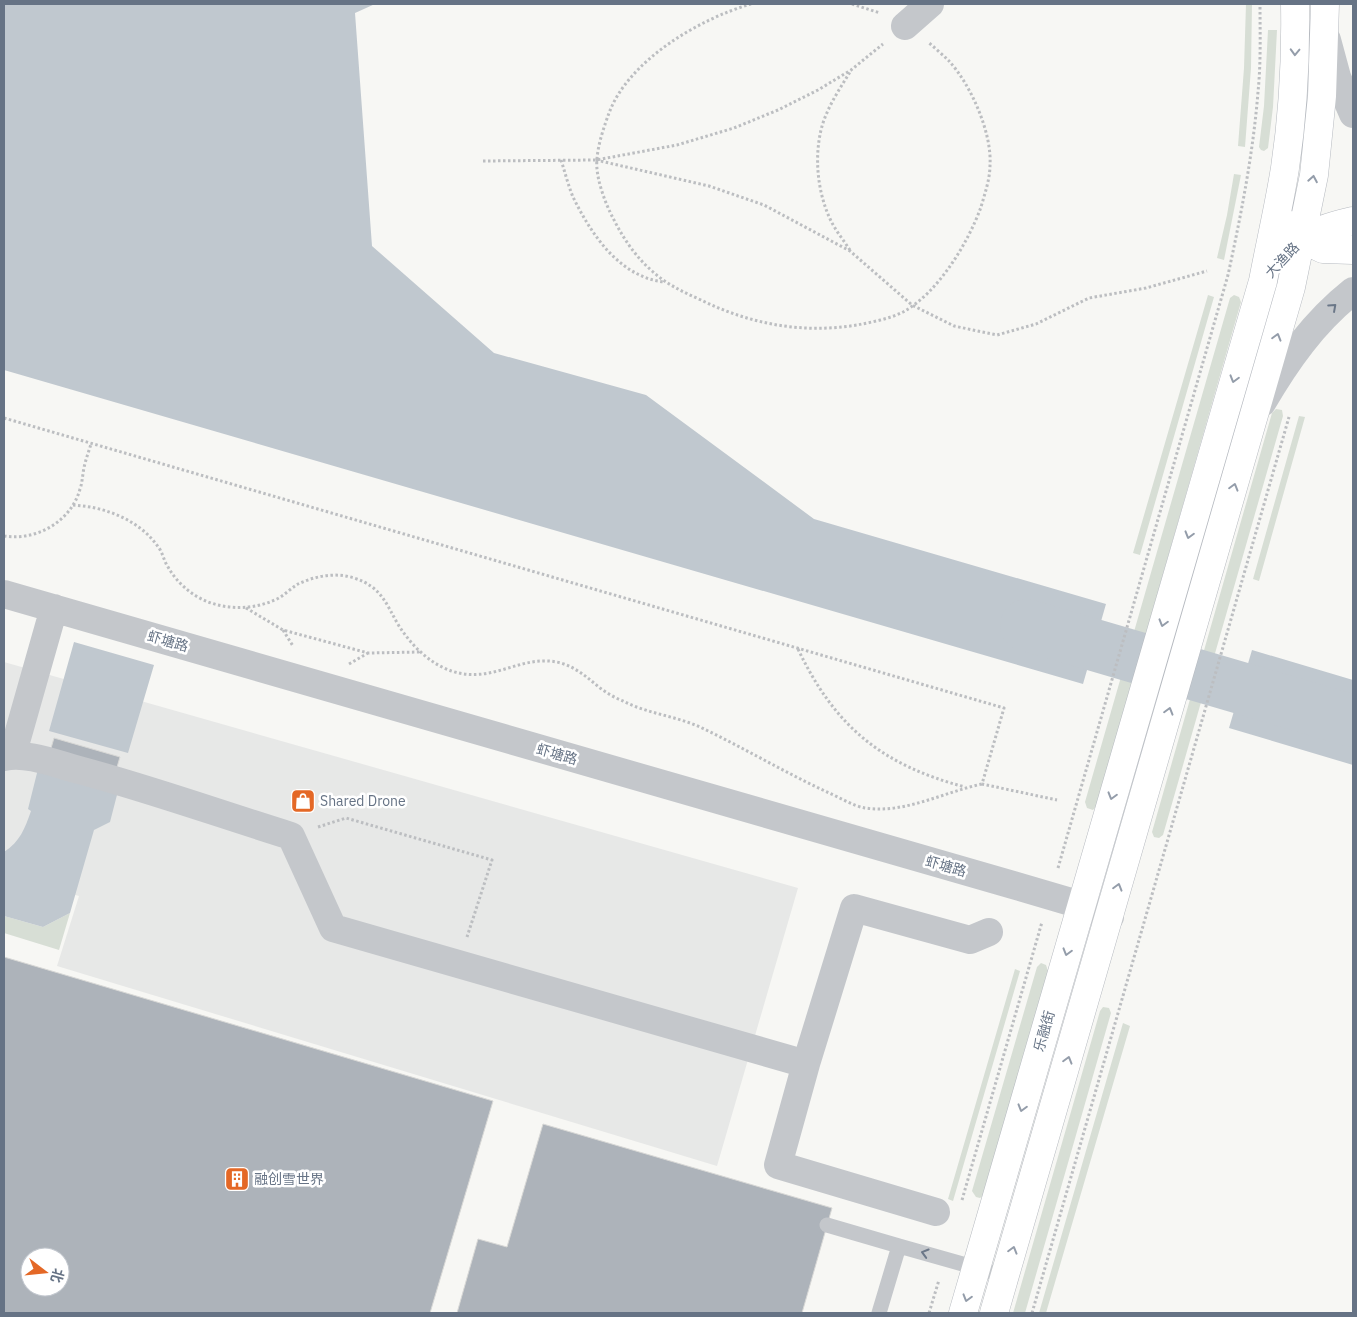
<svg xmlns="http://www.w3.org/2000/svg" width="1357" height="1317" font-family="'IBM Plex Sans','Noto Sans SC',sans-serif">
  <rect width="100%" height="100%" fill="#f7f7f4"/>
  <path fill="#e7e8e7" d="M4 662 798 888 717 1166 57 966 79 896 4 875Z"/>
  <path fill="#d7ded5" d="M1246 4H1252L1251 68 1245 147 1238 146 1244 68Z
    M1268 30H1277L1273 107 1268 148 1264 151 1261 150 1259 147 1264 106Z
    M1234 174 1241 175 1224 260 1217 258 1227 215Z
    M1208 295 1214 297 1140 555 1133 553Z
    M1234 295 1239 297 1241 302 1097 805 1093 810 1087 808 1085 802 1230 298Z
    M1276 409 1282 410 1283 416 1163 835 1159 838 1154 837 1152 832 1272 413Z
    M1299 416 1305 417 1259 581 1253 579Z
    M70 913 59 950 4 933V916L43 927Z
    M1041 963 1046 965 1048 971 985 1194 980 1198 976 1197 972 1191 1037 967Z
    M1015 969 1020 971 953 1201 948 1199Z
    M1103 1007 1109 1008 1111 1013 1025 1313H1013L1100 1011Z
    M1123 1023 1130 1026 1046 1313H1039Z"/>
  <path fill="#c0c8cf" d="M4 4H375L355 13 372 246 494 353 646 395 814 519 1106 604 1083 684 4 370Z
    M74 642 154 665 128 753 49 731Z
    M1252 650 1353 680V765L1229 728Z
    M38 769 118 791 110 822 94 830 70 913 43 927 4 916V852C20 842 25 828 31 811L28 809Z"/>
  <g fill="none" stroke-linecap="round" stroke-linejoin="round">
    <path stroke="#c0c8cf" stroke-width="52" d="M1026 625 1353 721"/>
  </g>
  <path fill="#adb3ba" stroke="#d8d8d6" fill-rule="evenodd" d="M54 738 120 757 112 784 46 765Z
    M4 957 493 1101 430 1313H4ZM30 1257H60V1287H30Z
    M543 1124 832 1208 802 1313H457L478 1239 507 1247Z"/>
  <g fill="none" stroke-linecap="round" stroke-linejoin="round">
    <defs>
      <path id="secondary" d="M1293 225 1302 239 1323 249 1353 250
        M1293 246C1311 232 1331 226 1353 221
        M963 1313 1263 281C1270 244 1279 206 1285 168 1293 114 1296 59 1295 4
        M994 1313 1291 287 1314 175 1322 96 1325 4"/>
    </defs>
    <use href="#secondary" stroke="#b6bac0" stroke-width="29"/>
    <path stroke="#bcbec1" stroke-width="3" stroke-dasharray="2.5 2.5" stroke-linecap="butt" d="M751 4C699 19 629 60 609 113 604 127 598 144 597 159 595 176 605 203 613 218 623 238 635 256 652 271 666 284 683 292 701 300 750 324 802 334 857 325 872 322 889 319 903 312 938 293 968 243 981 207 985 193 990 179 990 165 992 133 971 85 949 61 943 55 935 48 928 42
      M852 4 880 13
      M561 160C565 172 568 185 573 197 591 234 620 278 665 282
      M596 160 709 186 764 205 850 251 912 305 954 326 997 335 1036 324 1089 298 1146 288 1207 271
      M483 161 596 160 677 145 734 128 778 110 818 90 851 70 883 44
      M850 250C844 241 836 231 831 221 818 194 814 160 821 130 826 109 839 90 850 72
      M4 418 1004 708 982 784 1057 800
      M73 505C106 507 140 520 159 548 163 554 164 561 168 567 177 583 193 597 211 603 232 610 256 609 277 599 285 595 291 588 298 584 315 576 336 572 354 578 382 587 386 604 399 626 410 643 425 659 444 668 490 689 519 652 561 663 577 668 588 678 600 688 607 693 615 698 623 701 648 714 677 716 702 728 744 748 784 772 827 792 839 797 853 806 865 808 905 814 944 792 982 784
      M4 536C36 541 71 522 80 489 82 484 82 479 83 474 84 464 88 454 91 444
      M246 608 283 630 368 653 420 652
      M283 630 293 646
      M798 649C835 727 882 765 965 787
      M349 664 368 653
      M318 827 346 818 492 860 467 937
      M1058 868 1228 275C1241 215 1253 154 1258 92 1261 63 1260 33 1260 4
      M962 1200 1042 922
      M929 1313 939 1280
      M1032 1313 1289 417"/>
    <path stroke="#c4c7cb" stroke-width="15" d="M827 1225 899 1246
      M879 1313 899 1246 1005 1276"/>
    <path stroke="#c4c7cb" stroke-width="28" d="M905 26 930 4
      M1327 40 1337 77 1353 114
      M1262 403C1287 360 1314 322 1353 291
      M4 594 1013 885 1081 905 1110 917
      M12 756 54 608
      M4 757C27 752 56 764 79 770 150 789 220 814 291 836L333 928 806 1064
      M936 1212 778 1165 806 1064 854 908 970 940 989 932"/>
    <use href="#secondary" stroke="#fff" stroke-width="28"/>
  </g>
  <defs><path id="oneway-chevron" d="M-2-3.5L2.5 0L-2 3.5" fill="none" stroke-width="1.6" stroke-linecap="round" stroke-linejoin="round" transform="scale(1.25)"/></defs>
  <g stroke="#949daa">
    <use href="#oneway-chevron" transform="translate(1295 52) rotate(92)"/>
    <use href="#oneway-chevron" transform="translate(1313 179) rotate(-80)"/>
    <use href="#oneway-chevron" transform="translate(1277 337) rotate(-74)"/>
    <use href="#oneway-chevron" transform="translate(1234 379) rotate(106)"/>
    <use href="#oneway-chevron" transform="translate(1234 487) rotate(-74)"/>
    <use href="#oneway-chevron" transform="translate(1189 535) rotate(106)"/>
    <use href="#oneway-chevron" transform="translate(1163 623) rotate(106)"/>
    <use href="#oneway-chevron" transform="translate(1169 711) rotate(-74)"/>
    <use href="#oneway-chevron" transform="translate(1112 796) rotate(106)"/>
    <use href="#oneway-chevron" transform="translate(1118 887) rotate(-74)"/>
    <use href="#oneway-chevron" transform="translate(1067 952) rotate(106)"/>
    <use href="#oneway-chevron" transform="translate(1068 1060) rotate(-74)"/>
    <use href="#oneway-chevron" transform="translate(1022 1108) rotate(106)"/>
    <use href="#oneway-chevron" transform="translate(1013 1250) rotate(-74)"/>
    <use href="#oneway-chevron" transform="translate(967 1298) rotate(106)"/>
  </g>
  <g stroke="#6b7788">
    <use href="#oneway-chevron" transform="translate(1333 307) rotate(-42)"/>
    <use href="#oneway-chevron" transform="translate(925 1253) rotate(-164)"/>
  </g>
  <defs>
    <symbol id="shop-square" viewBox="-11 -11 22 22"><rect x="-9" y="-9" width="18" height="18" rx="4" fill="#e46826" stroke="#fff"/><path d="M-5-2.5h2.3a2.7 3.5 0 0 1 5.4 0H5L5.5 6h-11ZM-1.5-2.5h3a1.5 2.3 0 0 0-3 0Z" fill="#fff"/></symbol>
    <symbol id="building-square" viewBox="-11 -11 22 22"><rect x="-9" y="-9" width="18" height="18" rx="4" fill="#e46826" stroke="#fff"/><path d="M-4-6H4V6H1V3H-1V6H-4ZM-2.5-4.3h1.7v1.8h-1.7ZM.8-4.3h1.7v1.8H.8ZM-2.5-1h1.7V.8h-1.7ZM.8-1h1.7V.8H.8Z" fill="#fff"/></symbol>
  </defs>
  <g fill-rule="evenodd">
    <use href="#shop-square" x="289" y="787" width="28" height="28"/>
    <use href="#building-square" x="223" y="1165" width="28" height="28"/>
  </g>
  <g text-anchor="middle" stroke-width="5" stroke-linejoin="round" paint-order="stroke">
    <g font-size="14" fill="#667385" stroke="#fff">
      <text transform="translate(1282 260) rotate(-47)" y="5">大渔路</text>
      <text transform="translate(168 641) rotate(16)" y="5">虾塘路</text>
      <text transform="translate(557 754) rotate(16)" y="5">虾塘路</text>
      <text transform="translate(946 866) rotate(16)" y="5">虾塘路</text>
      <text transform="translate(1044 1031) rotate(-74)" y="5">乐融街</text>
    </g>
    <g font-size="14" fill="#667385" stroke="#fff" text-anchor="start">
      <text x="320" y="806">Shared Drone</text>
      <text x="254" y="1184">融创雪世界</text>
    </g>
  </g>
  <rect width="1357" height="1317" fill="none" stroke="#667385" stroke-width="10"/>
  <g transform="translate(45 1272) rotate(106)"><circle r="24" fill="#ffffff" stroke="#c2c7ce"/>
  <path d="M0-4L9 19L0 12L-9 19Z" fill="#e46826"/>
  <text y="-8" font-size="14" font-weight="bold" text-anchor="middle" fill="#667385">北</text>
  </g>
</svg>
